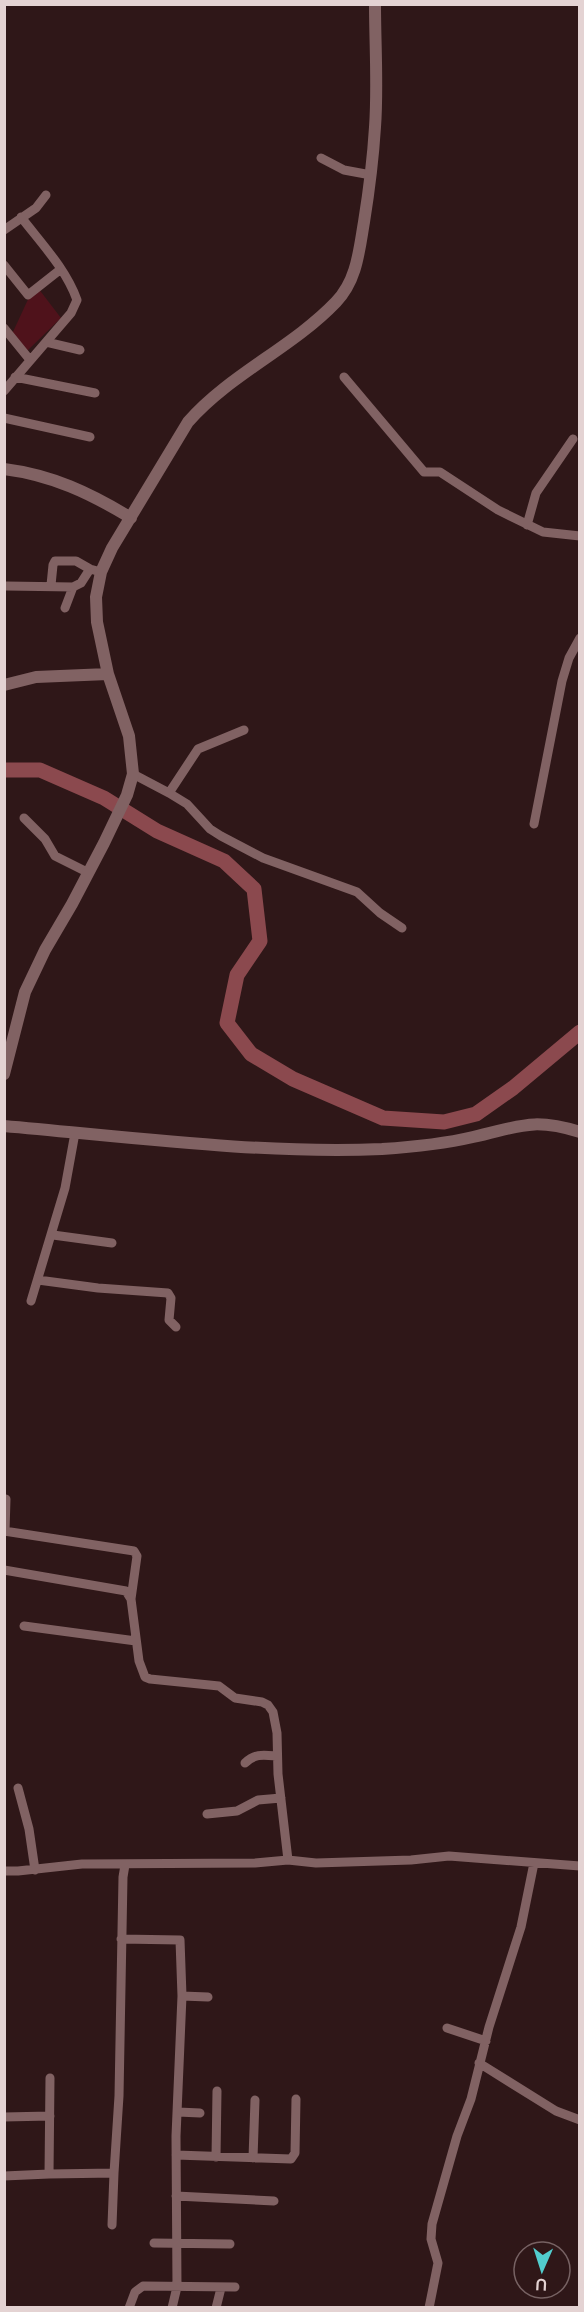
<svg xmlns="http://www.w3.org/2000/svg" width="584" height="2312" font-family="Lato,sans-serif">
  <rect width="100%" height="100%" fill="#2f1718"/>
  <path fill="#4f121b" d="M38 288 61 318 26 352 12 334 31 293Z"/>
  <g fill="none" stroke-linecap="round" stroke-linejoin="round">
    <path stroke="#8b494e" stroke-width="15" d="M4 770H40L104 798 157 831 224 861 254 889 260 941 237 975 227 1023 251 1054 293 1079 383 1118 444 1122 476 1114 513 1088 580 1032"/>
    <path stroke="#816263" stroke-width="9" d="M321 158 344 170 371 175
      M4 230 36 208 46 195
      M4 265 28 295 61 269
      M4 328 30 360
      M46 342 80 350
      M15 377 95 393
      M344 377 424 472H440L498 510 543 532 580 536
      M4 391 71 313 77 300C66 269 41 243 21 217
      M4 418 90 437
      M527 525 536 493 573 439
      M51 585 53 565 55 561H76L90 569
      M6 586 73 587 81 583 90 569 101 572
      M65 608 73 587
      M133 774 169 793 198 749 244 730
      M169 793 187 804 210 829 221 836 263 858 357 892 380 913 402 928
      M24 818 45 839 55 856 89 873
      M534 824 562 681 569 658 580 638
      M53 1235 112 1243
      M38 1280 98 1288 168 1293 171 1298 169 1320 176 1327
      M31 1301 65 1188 75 1133
      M4 1531 134 1551 137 1556 131 1599
      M5 1531 6 1499
      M4 1570 126 1591 131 1599 139 1661 145 1677 150 1679 219 1686 235 1698 262 1702 268 1705 273 1712 277 1733 278 1774 288 1860
      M24 1626 136 1641
      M245 1763C255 1753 264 1755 277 1756
      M18 1788 29 1829 35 1870
      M207 1814 237 1811 258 1800 281 1798
      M4 1871H18L82 1864 255 1863 288 1860 316 1863 411 1860 449 1856 580 1866
      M121 1939 180 1940 182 1996 176 2136 177 2287 172 2308
      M182 1996 208 1997
      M447 2028 486 2041
      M479 2063 556 2111 580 2120
      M50 2078 49 2174 114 2173 119 2096 123 1877 125 1865
      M178 2112 200 2113
      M4 2117 50 2116
      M176 2155 291 2159 295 2153 296 2099
      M216 2157 217 2091
      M253 2158 255 2100
      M4 2176 49 2174
      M176 2196 274 2201
      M112 2225 114 2173
      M154 2243 230 2244
      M129 2308 135 2292 143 2286 235 2287
      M216 2308 221 2288
      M429 2308 438 2263 431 2239 432 2224 457 2136 471 2099 489 2027 521 1927 534 1863"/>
    <path stroke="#816263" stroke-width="12" d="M4 469C52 475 90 493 131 518
      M4 685 36 677 108 674
      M4 1074 25 992 45 950 72 904 104 843 127 795 133 774 129 736 108 674 97 622 96 597 101 572 112 548 188 422C230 374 292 348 336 302 357 280 359 251 364 222 369 191 373 159 375 127 378 87 375 45 375 4
      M4 1126C130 1137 257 1154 382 1149 413 1147 443 1144 473 1137 519 1127 531 1117 580 1132"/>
  </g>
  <rect width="584" height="2312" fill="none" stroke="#e4d3d3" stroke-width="12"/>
  <g transform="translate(542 2270) rotate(183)"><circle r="28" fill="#2f1718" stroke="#776263" stroke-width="1.5"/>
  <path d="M0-4.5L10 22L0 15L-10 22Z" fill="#52cdce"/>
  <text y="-9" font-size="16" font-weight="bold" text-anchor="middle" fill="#e4d3d3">U</text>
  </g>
</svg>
